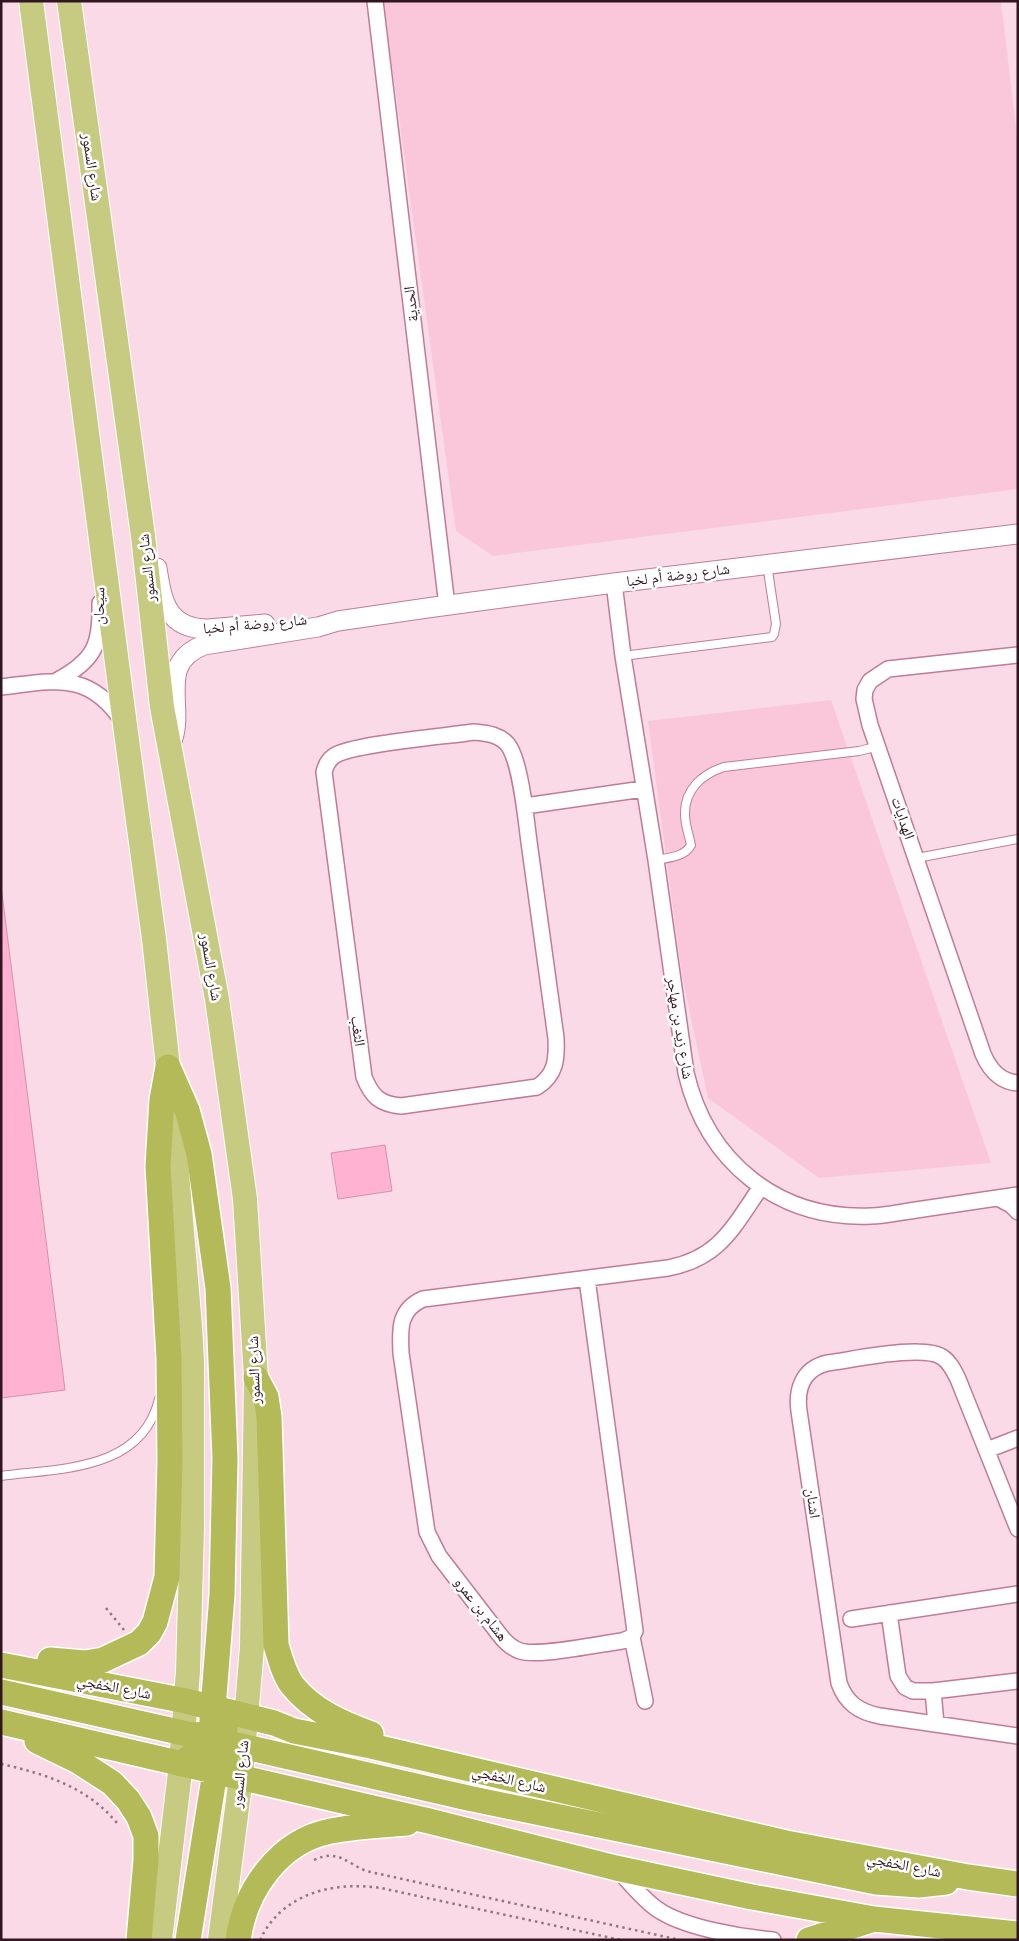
<svg xmlns="http://www.w3.org/2000/svg" width="1019" height="1941" font-family="'PT Sans','Noto Naskh Arabic',sans-serif">
  <rect width="100%" height="100%" fill="#f9dae6"/>
  <path fill="#fac7da" d="M383 1H1001L1018 145V489L493 556 456 531Z
    M831 700 914 940 991 1163 819 1178 708 1098 682 976 648 721Z"/>
  <path fill="#ffb2d1" stroke="#d790ad" d="M1 886 65 1390 1 1398Z
    M385 1145 392 1191 338 1199 331 1153Z"/>
  <g fill="none" stroke-linecap="round" stroke-linejoin="round">
    <defs>
      <path id="service" d="M623 656 772 637 774 634 776 624 767 564
        M917 858 1018 839
        M656 860C667 858 685 857 691 845 689 835 685 825 685 815 684 790 702 774 724 767L859 751 879 746
        M1 1476C61 1468 142 1471 159 1399"/>
      <path id="minor" d="M375 1 447 606
        M614 583 623 656 656 860 686 1073C707 1162 778 1220 871 1216 886 1216 901 1212 916 1210 950 1205 984 1200 1018 1195
        M1018 655 888 669 870 681 865 690 864 699 870 725 983 1054C990 1070 1000 1082 1018 1083
        M58 680C95 660 101 644 100 603
        M1 687C54 681 89 670 123 722
        M474 732C487 733 503 735 510 748 521 767 526 819 529 842 538 907 547 973 556 1038 557 1059 556 1075 537 1087L401 1106C380 1104 372 1097 364 1077L324 772C326 765 328 760 334 756 350 744 448 736 474 732Z
        M525 806 643 789
        M998 1198 1011 1205 1018 1212
        M587 1279 635 1631 632 1637 622 1641C599 1644 539 1657 520 1651 511 1648 505 1642 499 1634L439 1556 427 1532 401 1353C400 1330 398 1310 423 1299L668 1268C720 1258 733 1227 761 1187
        M987 1450 1018 1438
        M1018 1529 958 1379C954 1371 950 1362 942 1357 923 1344 852 1360 827 1363 803 1369 796 1389 799 1411L839 1683C846 1703 859 1712 880 1716L1018 1736
        M889 1613 898 1676 905 1687 913 1691H933L1018 1681
        M851 1619 1018 1594
        M632 1637 645 1701
        M933 1691 936 1724
        M619 1871C631 1884 643 1899 657 1909 684 1928 741 1937 773 1940"/>
      <path id="tertiary" d="M157 568C162 601 167 629 208 629L265 624
        M170 746C188 709 154 664 204 645L318 627 338 621 427 608 614 583 1018 534"/>
      <path id="primary" d="M31 1 125 725 154 939 168 1067 190 1326 192 1361V1529L188 1671 181 1764 160 1940
        M69 1 143 536 162 707 217 999 245 1199 256 1378 252 1647 241 1777 220 1940"/>
      <path id="trunk" d="M168 1067 187 1110 199 1154 218 1288 225 1458 222 1595 212 1721 217 1745 225 1760
        M256 1378 266 1397 269 1417 276 1645C280 1658 284 1674 292 1685 313 1711 341 1723 371 1734
        M50 1660 85 1663 103 1660 139 1643 149 1633 155 1622 167 1577 170 1461 169 1358 158 1166 162 1100 168 1067
        M1 1665 186 1701 274 1723 294 1731 371 1746 786 1843 968 1877 1018 1884
        M1 1692 192 1735 208 1734 225 1730
        M1 1722 429 1821 616 1868 752 1897 874 1919 1018 1934
        M37 1741 78 1761 112 1783 128 1800 139 1817 146 1836V1860L139 1940
        M181 1764C197 1749 215 1743 237 1745L468 1798 876 1882 919 1885 946 1882
        M188 1940 215 1772 214 1755
        M238 1940C245 1890 279 1841 331 1831 356 1826 382 1825 407 1823
        M809 1940 871 1920"/>
    </defs>
    <use href="#service" stroke="#c17b98" stroke-width="10"/>
    <use href="#minor" stroke="#c17b98" stroke-width="18"/>
    <use href="#tertiary" stroke="#c17b98" stroke-width="21"/>
    <use href="#primary" stroke="#fff" stroke-width="26"/>
    <use href="#trunk" stroke="#fff" stroke-width="28"/>
    <path stroke="#927581" stroke-width="2.5" stroke-dasharray="2.5 4" stroke-linecap="butt" d="M106 1608 124 1630
      M1 1764C46 1774 87 1787 117 1823
      M314 1860C338 1849 345 1862 366 1871L680 1940
      M260 1940C282 1893 334 1881 381 1888L621 1940"/>
    <use href="#service" stroke="#fff" stroke-width="8"/>
    <use href="#minor" stroke="#fff" stroke-width="15"/>
    <use href="#tertiary" stroke="#fff" stroke-width="19"/>
    <use href="#primary" stroke="#c7cb81" stroke-width="24"/>
    <use href="#trunk" stroke="#b4ba57" stroke-width="25"/>
  </g>
  <g text-anchor="middle" stroke-width="5" stroke-linejoin="round" paint-order="stroke">
    <g font-size="15" fill="#311622" stroke="#fff">
      <text transform="translate(92 167) rotate(82)" y="5">شارع السمور</text>
      <text transform="translate(411 304) rotate(-97)" y="5">الحدية</text>
      <text transform="translate(147 568) rotate(-96)" y="5">شارع السمور</text>
      <text transform="translate(678 575) rotate(-7)" y="5">شارع روضة أم لخبا</text>
      <text transform="translate(99 606) rotate(-89)" y="5">سيحان</text>
      <text transform="translate(255 624) rotate(-5)" y="5">شارع روضة أم لخبا</text>
      <text transform="translate(903 818) rotate(71)" y="5">الهدايات</text>
      <text transform="translate(211 967) rotate(80)" y="5">شارع السمور</text>
      <text transform="translate(680 1028) rotate(81)" y="5">شارع زيد بن مهاجر</text>
      <text transform="translate(358 1031) rotate(82)" y="5">الثغب</text>
      <text transform="translate(254 1370) rotate(-92)" y="5">شارع السمور</text>
      <text transform="translate(813 1503) rotate(82)" y="5">اشنان</text>
      <text transform="translate(481 1609) rotate(52)" y="5">هشام بن عمرو</text>
      <text transform="translate(114 1687) rotate(11)" y="5">شارع الخفجي</text>
      <text transform="translate(240 1774) rotate(-84)" y="5">شارع السمور</text>
      <text transform="translate(509 1779) rotate(13)" y="5">شارع الخفجي</text>
      <text transform="translate(904 1865) rotate(11)" y="5">شارع الخفجي</text>
    </g>
  </g>
  <rect width="1019" height="1941" fill="none" stroke="#311622" stroke-width="5"/>
</svg>
